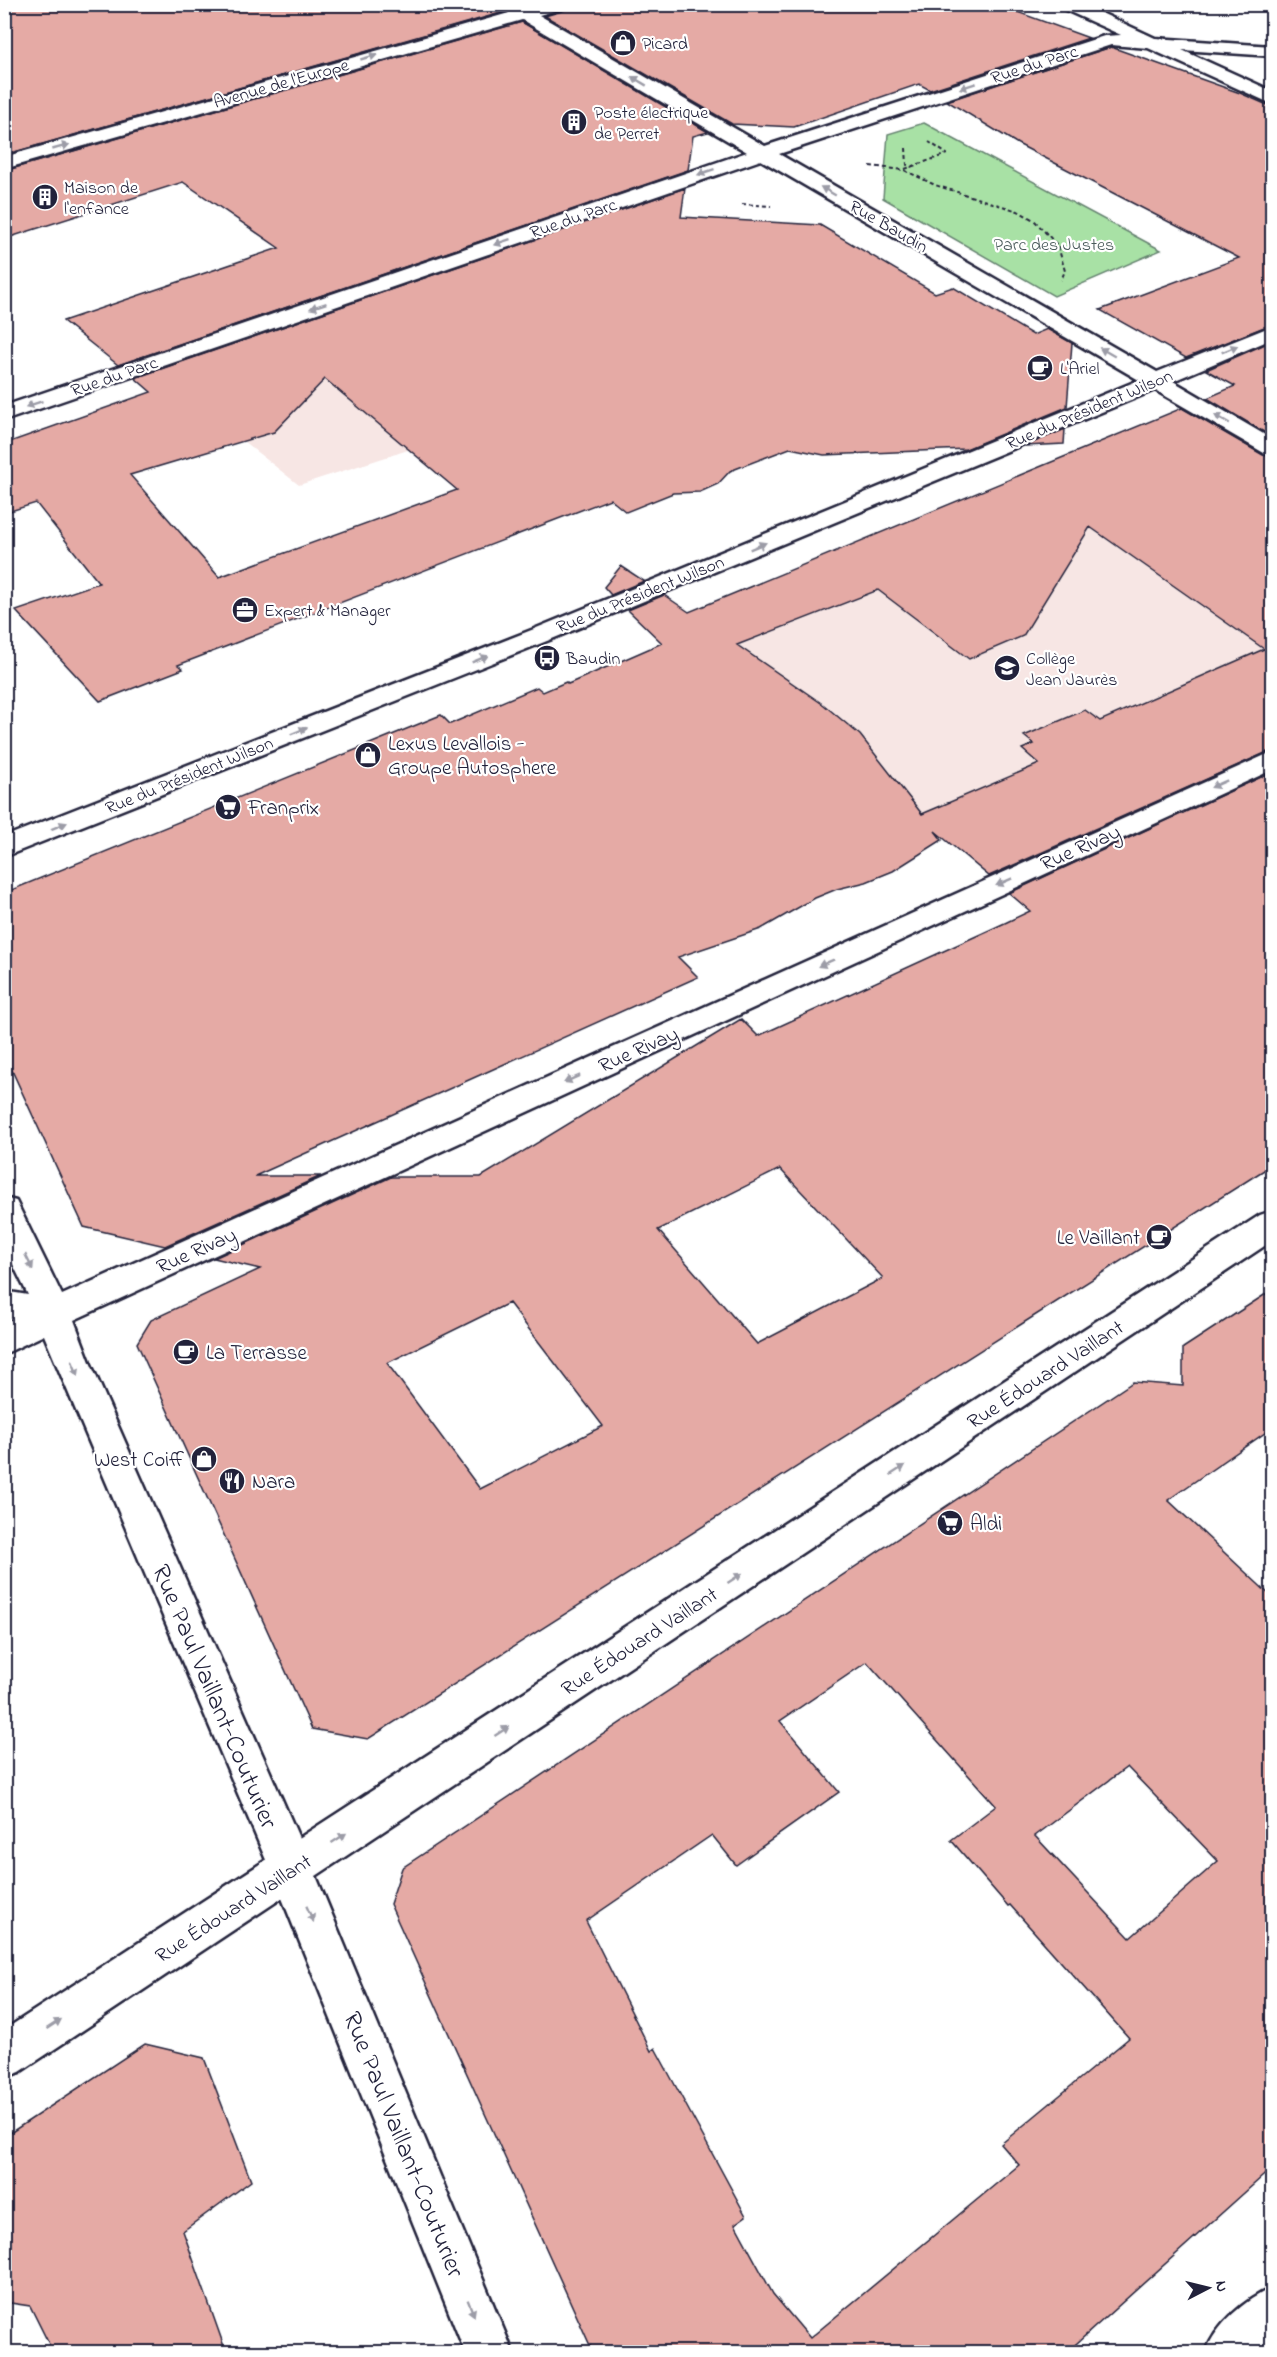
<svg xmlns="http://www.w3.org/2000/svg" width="1277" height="2357" font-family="'Indie Flower',sans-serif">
  <rect width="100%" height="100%" fill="#fff"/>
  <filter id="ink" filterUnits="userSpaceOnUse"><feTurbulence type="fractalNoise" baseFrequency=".0167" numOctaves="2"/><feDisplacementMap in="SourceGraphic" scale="12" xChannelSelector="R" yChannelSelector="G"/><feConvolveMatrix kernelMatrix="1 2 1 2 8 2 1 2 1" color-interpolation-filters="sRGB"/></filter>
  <g filter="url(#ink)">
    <path fill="#f7e6e4" d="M363 317 433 442 299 485 243 441Z
      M1092 447 1272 569V720L967 858 681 616Z"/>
    <path fill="#a8e1a5" stroke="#658270" stroke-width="1.5" d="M924 123 1161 250 1054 296 883 198 888 134Z"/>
    <path fill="#e5aaa5" stroke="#22223b" stroke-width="1.5" fill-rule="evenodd" d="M4 4H497L504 12 4 155Z
      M568 4H995L1089 38 930 90 919 84 794 127 732 124 545 16 565 10Z
      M522 22 708 132 693 136 688 170 118 365 63 321 279 248 183 182 4 239V171Z
      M1111 47 1240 93 1272 107V324L1186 358 1100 310 1239 258 1018 144 947 101Z
      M685 188 681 217 820 225 935 293 953 287 1033 335 1047 329 1072 343 1067 407 966 449 824 455 790 448 730 471 718 484 700 492 673 493 626 512 610 499 178 665 183 669 100 701 16 611 99 583 36 503 4 513V444L151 392 135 378ZM325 379 457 490 219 577 130 475 274 432Z
      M1272 341V437L1207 398 1235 386 1206 370Z
      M1182 408 1263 455 1272 457V750L989 876 935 831 942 840 893 871 866 882 837 889 815 898 761 929 678 957 698 977 255 1176H321L165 1246 84 1227 4 1053V893L441 715 450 724 537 687 543 692 566 682 568 684 662 643 628 610 664 595 689 612ZM1090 527 1264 649 1100 721 1085 710 1024 736 1034 744 1022 749 1039 764 922 814 860 735 824 705 737 645 878 590 969 659 1023 636Z
      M1065 429 1064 444 1025 446Z
      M621 566 644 581 611 595 604 587Z
      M1272 772V1165L368 1739 312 1729 137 1343 151 1320 260 1269 214 1258 391 1177H481L741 1019 758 1036 1007 922 1030 911 1009 893ZM780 1169 883 1278 757 1344 658 1230ZM509 1303 603 1426 480 1489 387 1363Z
      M1272 1290V1428L1168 1500 1272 1597V2168L1067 2352H593L390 1904 402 1868 1133 1382 1183 1386V1348ZM867 1662 996 1806 951 1840 1008 1906 1010 1905 1129 2038 1001 2144 1019 2165 810 2338 773 2294 735 2224 746 2216 655 2048 651 2051 586 1921 712 1835 736 1865 839 1792 780 1721ZM1127 1767 1218 1861 1130 1938 1035 1836Z
      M145 2044 204 2058 251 2181 183 2231 226 2352H53L30 2306 4 2302V2137Z"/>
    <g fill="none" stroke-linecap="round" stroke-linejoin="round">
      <defs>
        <path id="minor" d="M499 4H520L526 8 537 4H566L564 8 539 15 765 146 1104 36 1121 35 1061 8 1059 4H1082L1155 38 1272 46V56L1182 50 1272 91V104L1148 48 1111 45 779 154 1157 372 1272 326V339L1173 381 1272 439V455L1264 453 1155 390 552 639 4 857V837L534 629 1139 380 761 160 4 421V406L747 152 522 20 4 169V157L509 13Z
          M1272 752V770L74 1320 90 1362 299 1838 1260 1215 1272 1211V1241L316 1876 513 2352H465L282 1898 20 2072 4 2078V2030L266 1860 44 1335 4 1354V1323L13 1319 4 1318V1291L28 1295 4 1246V1198L16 1201 62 1295Z
          M1272 2288V2345L1265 2352H1206C1215 2325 1246 2299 1272 2288Z"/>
      </defs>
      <use href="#minor" stroke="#22223b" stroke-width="5"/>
      <path stroke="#22223b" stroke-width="2" stroke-dasharray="4 3" stroke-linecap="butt" d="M906 148 907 165 912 167
        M870 166 904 170 935 185 1018 211 1034 220 1058 246 1065 271 1061 280
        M905 169 947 154 929 142
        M742 204 771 206"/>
      <use href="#minor" fill="#fff" fill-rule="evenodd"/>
    </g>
    <defs><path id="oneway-solid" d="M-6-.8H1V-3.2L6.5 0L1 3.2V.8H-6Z" transform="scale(1.5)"/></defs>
    <g fill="#9c9ca7">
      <use href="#oneway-solid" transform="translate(369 57) rotate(-16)"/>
      <use href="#oneway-solid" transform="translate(639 81) rotate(-149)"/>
      <use href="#oneway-solid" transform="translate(968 86) rotate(162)"/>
      <use href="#oneway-solid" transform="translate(61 147) rotate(-16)"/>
      <use href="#oneway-solid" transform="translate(706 172) rotate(161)"/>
      <use href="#oneway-solid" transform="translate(828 191) rotate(-150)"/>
      <use href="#oneway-solid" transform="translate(502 242) rotate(161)"/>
      <use href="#oneway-solid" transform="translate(318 306) rotate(161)"/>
      <use href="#oneway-solid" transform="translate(1230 349) rotate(-22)"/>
      <use href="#oneway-solid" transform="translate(1107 352) rotate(-150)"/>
      <use href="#oneway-solid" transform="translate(34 404) rotate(161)"/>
      <use href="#oneway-solid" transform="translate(1222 419) rotate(-150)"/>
      <use href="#oneway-solid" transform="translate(758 546) rotate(-22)"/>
      <use href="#oneway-solid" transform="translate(480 659) rotate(-22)"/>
      <use href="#oneway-solid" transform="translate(299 731) rotate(-22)"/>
      <use href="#oneway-solid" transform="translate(1219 784) rotate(156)"/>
      <use href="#oneway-solid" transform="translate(59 826) rotate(-22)"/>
      <use href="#oneway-solid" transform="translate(1004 882) rotate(156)"/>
      <use href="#oneway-solid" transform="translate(826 963) rotate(156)"/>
      <use href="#oneway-solid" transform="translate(572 1079) rotate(156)"/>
      <use href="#oneway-solid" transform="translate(29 1262) rotate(64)"/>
      <use href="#oneway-solid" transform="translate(75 1368) rotate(67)"/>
      <use href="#oneway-solid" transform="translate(898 1470) rotate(-33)"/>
      <use href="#oneway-solid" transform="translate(735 1578) rotate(-33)"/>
      <use href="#oneway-solid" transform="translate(502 1731) rotate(-33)"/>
      <use href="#oneway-solid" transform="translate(339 1838) rotate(-33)"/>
      <use href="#oneway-solid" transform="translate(310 1914) rotate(66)"/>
      <use href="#oneway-solid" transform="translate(54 2024) rotate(-33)"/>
      <use href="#oneway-solid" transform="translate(471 2308) rotate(68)"/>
    </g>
  </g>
  <defs>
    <symbol id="shop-disc" viewBox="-11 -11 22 22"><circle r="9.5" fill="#22223b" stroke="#fff"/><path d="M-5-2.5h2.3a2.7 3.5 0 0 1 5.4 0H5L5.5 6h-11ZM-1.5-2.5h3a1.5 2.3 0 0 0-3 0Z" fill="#fff"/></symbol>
    <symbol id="building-disc" viewBox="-11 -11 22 22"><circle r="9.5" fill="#22223b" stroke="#fff"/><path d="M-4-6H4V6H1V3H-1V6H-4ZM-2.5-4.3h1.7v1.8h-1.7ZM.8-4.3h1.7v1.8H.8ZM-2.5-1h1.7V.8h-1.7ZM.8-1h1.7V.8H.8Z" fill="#fff"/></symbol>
    <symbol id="cafe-disc" viewBox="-11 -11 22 22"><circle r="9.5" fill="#22223b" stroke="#fff"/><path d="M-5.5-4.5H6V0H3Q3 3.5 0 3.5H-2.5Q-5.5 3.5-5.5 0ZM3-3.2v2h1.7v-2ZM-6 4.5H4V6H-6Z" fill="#fff"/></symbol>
    <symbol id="office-disc" viewBox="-11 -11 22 22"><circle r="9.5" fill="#22223b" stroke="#fff"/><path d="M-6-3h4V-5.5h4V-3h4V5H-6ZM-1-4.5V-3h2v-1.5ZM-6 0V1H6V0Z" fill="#fff"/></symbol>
    <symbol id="bus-disc" viewBox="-11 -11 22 22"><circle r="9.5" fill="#22223b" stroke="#fff"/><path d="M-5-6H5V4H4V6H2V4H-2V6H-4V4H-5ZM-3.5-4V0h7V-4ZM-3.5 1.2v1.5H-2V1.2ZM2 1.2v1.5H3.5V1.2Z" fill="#fff"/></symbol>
    <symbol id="school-disc" viewBox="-11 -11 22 22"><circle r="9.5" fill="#22223b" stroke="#fff"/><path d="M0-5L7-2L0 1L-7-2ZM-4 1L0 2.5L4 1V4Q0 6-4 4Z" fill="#fff"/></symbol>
    <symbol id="supermarket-disc" viewBox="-11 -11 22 22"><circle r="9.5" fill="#22223b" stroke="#fff"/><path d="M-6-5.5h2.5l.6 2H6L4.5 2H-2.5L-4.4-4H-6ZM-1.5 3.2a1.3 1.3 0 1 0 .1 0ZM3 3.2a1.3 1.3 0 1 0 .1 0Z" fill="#fff"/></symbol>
    <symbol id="restaurant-disc" viewBox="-11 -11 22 22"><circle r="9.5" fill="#22223b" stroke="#fff"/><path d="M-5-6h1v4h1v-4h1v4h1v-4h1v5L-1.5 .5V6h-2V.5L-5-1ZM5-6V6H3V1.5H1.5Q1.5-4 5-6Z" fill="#fff"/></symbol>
  </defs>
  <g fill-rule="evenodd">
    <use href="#shop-disc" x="608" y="28" width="30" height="30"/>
    <use href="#building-disc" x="559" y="107" width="30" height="30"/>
    <use href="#building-disc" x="30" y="182" width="30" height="30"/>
    <use href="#cafe-disc" x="1025" y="353" width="30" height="30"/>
    <use href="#office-disc" x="230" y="595" width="30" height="30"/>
    <use href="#bus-disc" x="532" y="643" width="30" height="30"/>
    <use href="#school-disc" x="992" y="653" width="30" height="30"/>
    <use href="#shop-disc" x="353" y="740" width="30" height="30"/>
    <use href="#supermarket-disc" x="213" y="792" width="30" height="30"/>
    <use href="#cafe-disc" x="1144" y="1222" width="30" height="30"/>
    <use href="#cafe-disc" x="171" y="1337" width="30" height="30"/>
    <use href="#shop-disc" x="189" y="1444" width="30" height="30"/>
    <use href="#restaurant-disc" x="217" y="1466" width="30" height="30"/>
    <use href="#supermarket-disc" x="935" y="1508" width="30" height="30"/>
  </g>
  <g text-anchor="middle" stroke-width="4.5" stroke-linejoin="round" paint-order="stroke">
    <g font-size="18" fill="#22223b" stroke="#fff" text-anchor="start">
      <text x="642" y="49">Picard</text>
      <text x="594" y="118">Poste électrique<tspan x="594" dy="21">de Perret</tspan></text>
      <text x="64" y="193">Maison de<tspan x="64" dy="21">l'enfance</tspan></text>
      <text x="1060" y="374">L'Ariel</text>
      <text x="264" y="616">Expert &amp; Manager</text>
      <text x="566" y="664">Baudin</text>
      <text x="1026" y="664">Collège<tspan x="1026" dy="21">Jean Jaurès</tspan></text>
    </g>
    <g font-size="18" fill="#22223b" stroke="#fff">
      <text transform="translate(1034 64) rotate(-18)" y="6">Rue du Parc</text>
      <text transform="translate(281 83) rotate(-16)" y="6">Avenue de l'Europe</text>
      <text transform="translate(573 218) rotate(-19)" y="6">Rue du Parc</text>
      <text transform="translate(889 226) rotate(30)" y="6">Rue Baudin</text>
      <text transform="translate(114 376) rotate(-19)" y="6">Rue du Parc</text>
      <text transform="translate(1089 409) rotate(-23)" y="6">Rue du Président Wilson</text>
      <text transform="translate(640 594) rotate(-22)" y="6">Rue du Président Wilson</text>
      <text transform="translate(189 775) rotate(-22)" y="6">Rue du Président Wilson</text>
    </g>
    <g font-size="18" fill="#4a5b5b" stroke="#fff">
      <text x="1054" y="250">Parc des Justes</text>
    </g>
    <g font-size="21" fill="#22223b" stroke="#fff" text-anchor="start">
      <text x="388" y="750">Lexus Levallois -<tspan x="388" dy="24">Groupe Autosphere</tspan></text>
      <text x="248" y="814">Franprix</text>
      <text x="1140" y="1244" text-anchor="end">Le Vaillant</text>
      <text x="206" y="1359">La Terrasse</text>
      <text x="184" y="1466" text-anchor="end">West Coiff</text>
      <text x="252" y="1488">Nara</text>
      <text x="970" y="1530">Aldi</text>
    </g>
    <g font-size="21" fill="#22223b" stroke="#fff">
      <text transform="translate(1080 847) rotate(-24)" y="7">Rue Rivay</text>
      <text transform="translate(638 1049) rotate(-24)" y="7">Rue Rivay</text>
      <text transform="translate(196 1250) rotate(-24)" y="7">Rue Rivay</text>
      <text transform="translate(1045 1374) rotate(-33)" y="7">Rue Édouard Vaillant</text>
      <text transform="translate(639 1641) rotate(-33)" y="7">Rue Édouard Vaillant</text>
      <text transform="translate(233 1908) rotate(-33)" y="7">Rue Édouard Vaillant</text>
    </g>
    <g font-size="26" fill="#22223b" stroke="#fff">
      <text transform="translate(216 1696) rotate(67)" y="9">Rue Paul Vaillant-Couturier</text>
      <text transform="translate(405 2144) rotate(68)" y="9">Rue Paul Vaillant-Couturier</text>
    </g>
  </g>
  <rect width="1277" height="2357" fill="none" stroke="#fff" stroke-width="24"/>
  <rect x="12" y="12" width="1253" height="2333" fill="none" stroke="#22223b" stroke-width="2" filter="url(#ink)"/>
  <g transform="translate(1208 2288) rotate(83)" stroke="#ffffff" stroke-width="4.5" paint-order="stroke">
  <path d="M0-4.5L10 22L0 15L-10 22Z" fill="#22223b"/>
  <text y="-9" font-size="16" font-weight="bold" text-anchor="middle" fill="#22223b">N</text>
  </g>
</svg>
